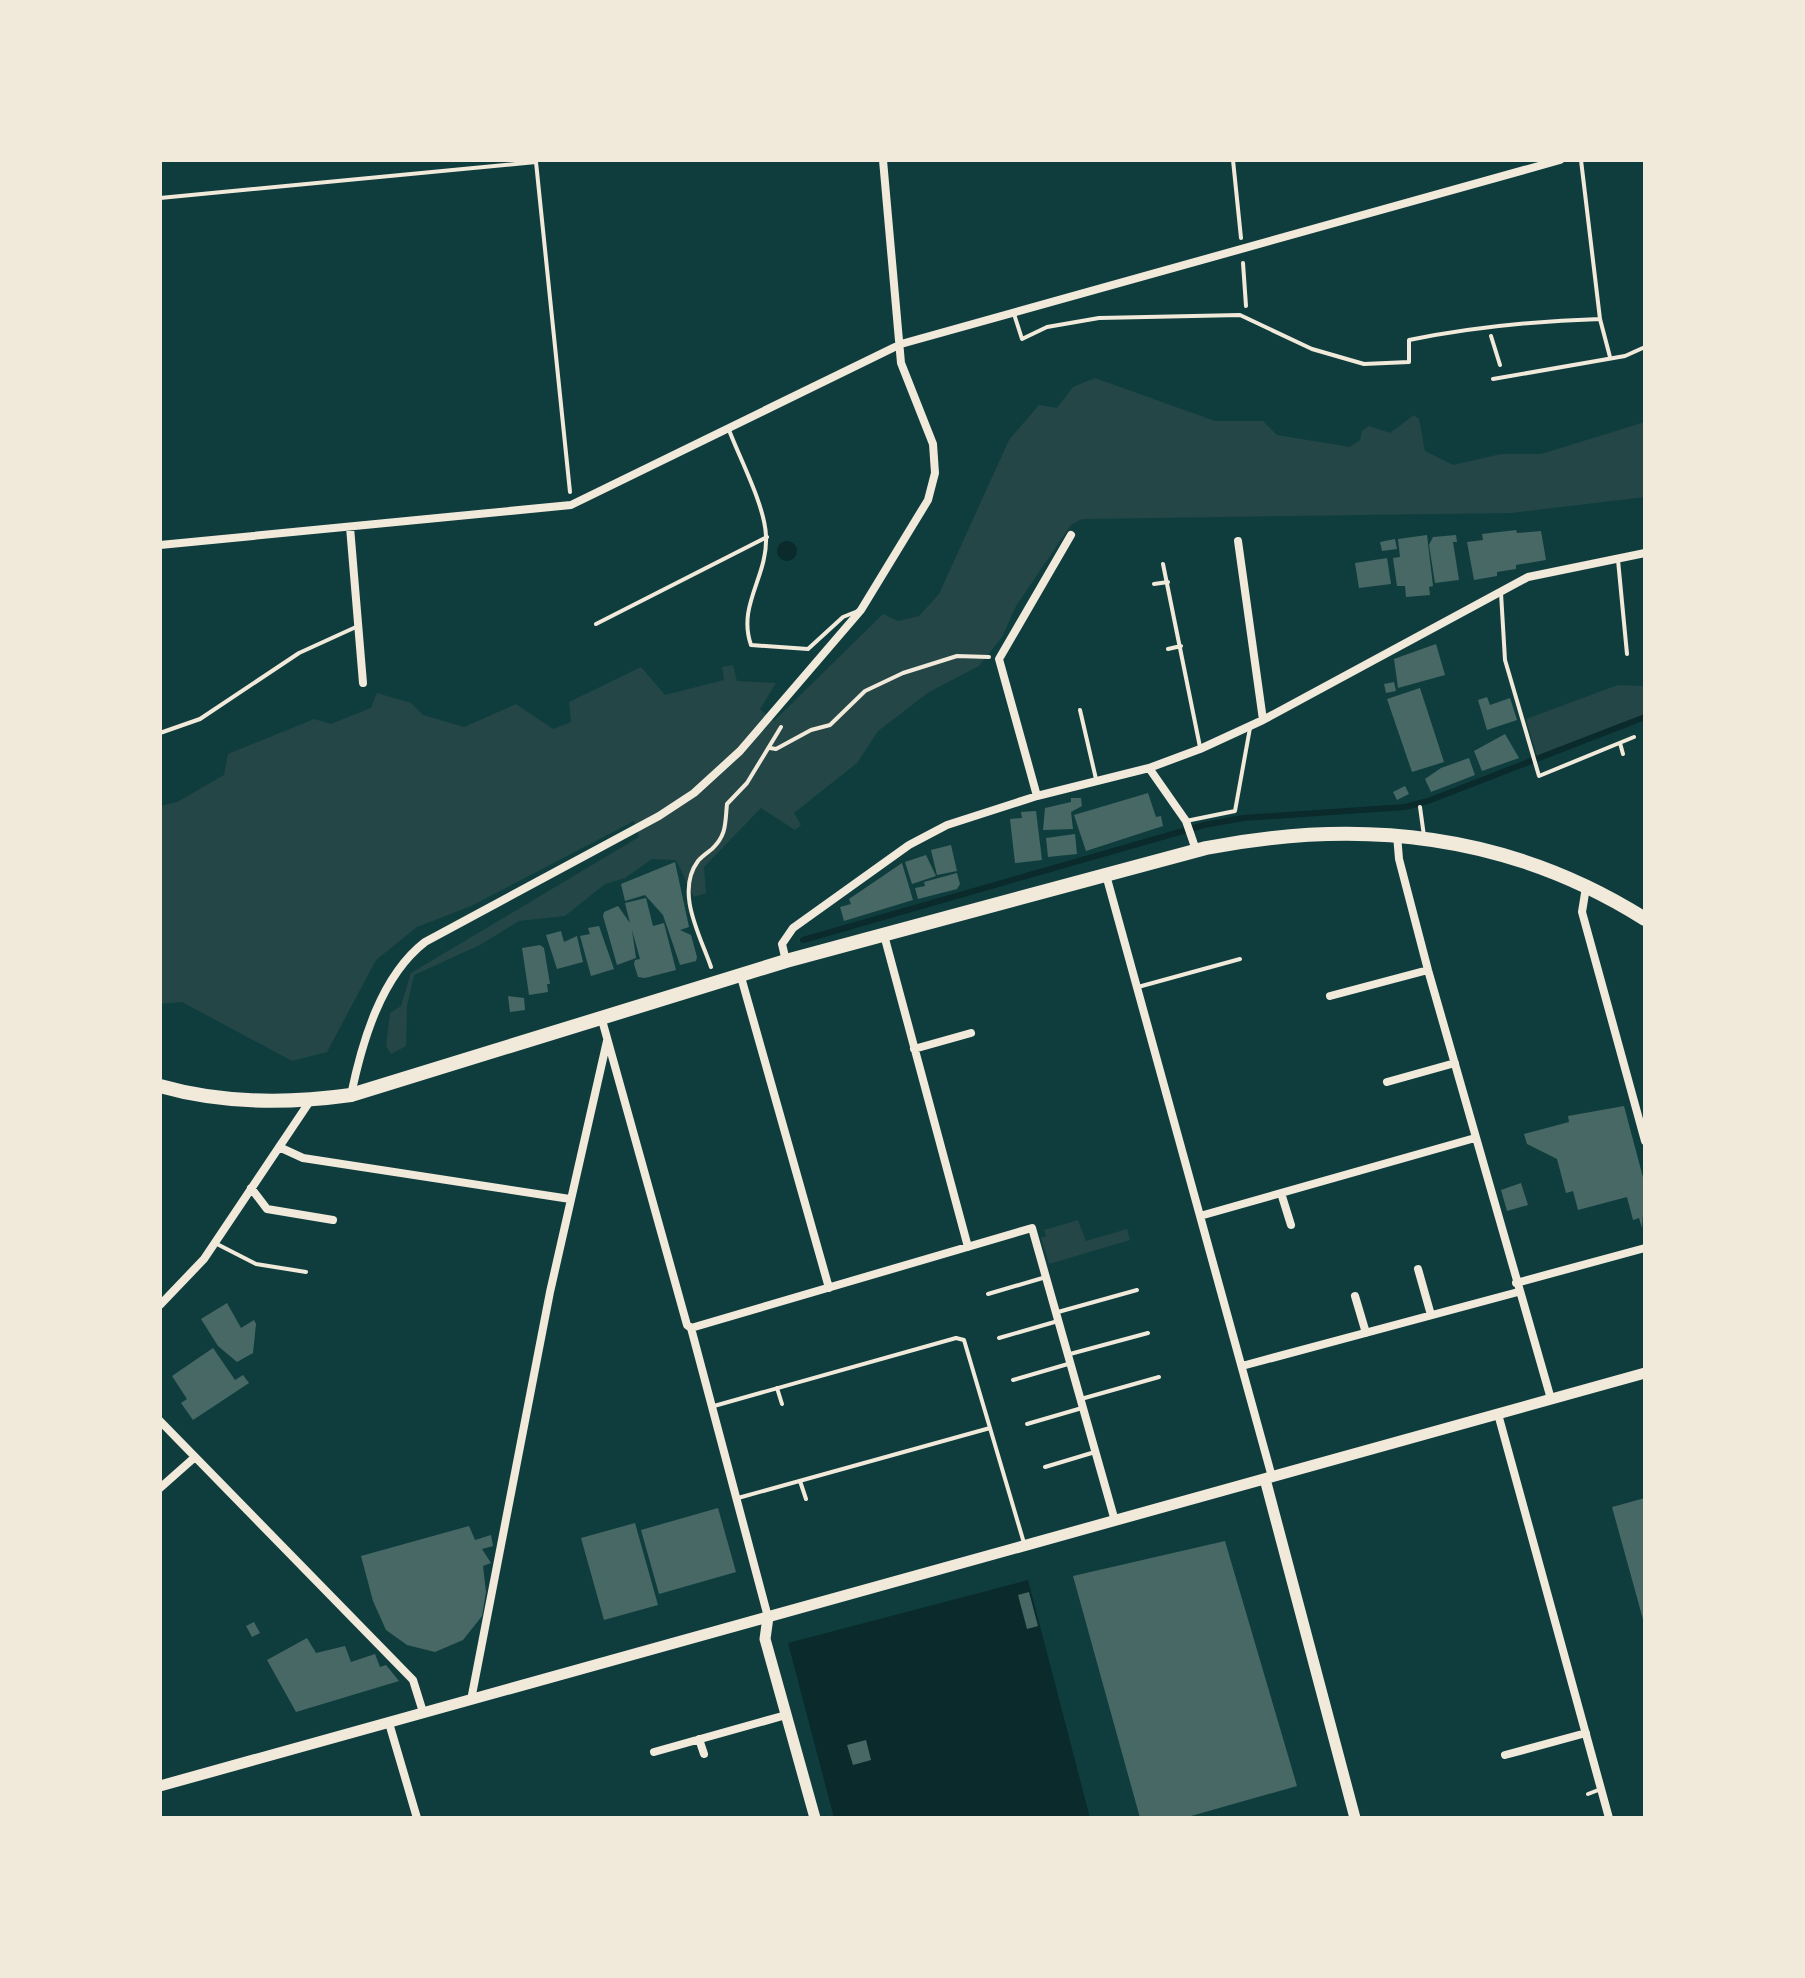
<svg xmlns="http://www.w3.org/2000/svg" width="1805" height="1978" font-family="Manrope,sans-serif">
  <rect width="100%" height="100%" fill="#0f3d3e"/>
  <path fill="#244646" d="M1095 378 1215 421H1263L1277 435 1350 447 1360 440 1362 431 1369 426 1390 433 1414 415 1419 419 1425 451 1453 465 1501 454H1541L1645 422V497L1511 513 1082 519 1071 525 1016 606 1002 637 979 666 929 692 878 731 857 763 794 813 801 825 795 830 761 808 704 867 706 893 694 897 676 860 652 859 625 878 605 884 565 916 519 921 480 945 414 975 407 1006 406 1046 391 1054 386 1046 390 1013 401 1006 411 973 639 837 634 821 471 906 417 927 376 960 327 1052 292 1061 182 1002 160 1004V806L177 802 224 775 228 754 314 719 331 724 371 708 377 693 411 703 423 715 464 727 516 704 553 729 571 722 569 702 641 667 665 695 724 680 722 667 733 665 737 681 776 683 760 709 774 721 883 614 898 621 919 616 939 594 1009 440 1039 405 1057 408 1073 387Z
    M1618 685 1645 686V714L1537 756 1526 719Z
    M1078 1220 1086 1241 1127 1229 1130 1240 1049 1264 1041 1238 1046 1236 1044 1230Z"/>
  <path fill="#0a2a2b" d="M777 551a10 10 0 1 1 20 0a10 10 0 1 1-20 0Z
    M1028 1580 1090 1818H834L788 1643Z"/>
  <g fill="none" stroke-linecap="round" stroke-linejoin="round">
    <path stroke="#0a2a2b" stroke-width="6" d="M803 940 1204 825 1243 818 1405 807 1428 801 1645 717"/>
  </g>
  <path fill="#486865" d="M1516 530 1517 533 1541 531 1546 560 1516 565V569L1497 572V576L1474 580 1467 542 1483 540 1482 534Z
    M1427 535 1433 586 1429 587 1430 595 1406 597 1405 586H1397L1393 558 1400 557 1398 539Z
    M1456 535 1457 542H1453L1459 580 1435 583 1429 545 1433 537Z
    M1395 539 1397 549 1382 551 1380 542Z
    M1387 558 1391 584 1359 588 1355 563Z
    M1436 644 1445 675 1398 688 1394 659Z
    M1394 682 1396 691 1386 693 1384 684Z
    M1420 688 1444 762 1412 772 1387 699Z
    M1487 697 1490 705 1510 698 1517 720 1487 730 1478 700Z
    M1505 734 1519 758 1482 771 1474 751Z
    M1469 758 1475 775 1431 792 1425 779 1441 768Z
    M1405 786 1409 794 1397 800 1393 792Z
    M1148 793 1156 817 1161 816 1163 826 1086 851 1074 815Z
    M1071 798H1081L1082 806 1071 812 1073 829 1043 830 1045 808 1071 802Z
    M1036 811 1042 860 1015 863 1010 819 1022 818 1021 812Z
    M1075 834 1077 854 1048 857 1046 838Z
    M951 845 957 871 937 875 931 850Z
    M926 855 936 876 912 884 905 862Z
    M675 862 689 927 680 930 691 935 697 957 696 961 680 965 663 915 645 895 625 901 621 884Z
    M902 863 913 900 844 921 840 907 851 904 849 899Z
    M957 873 960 884 957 889 918 899 915 888 925 886 924 882Z
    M646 898 653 926 664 923 676 970 645 978 638 977 634 964 635 960 640 959 632 930 636 958 617 965 603 916 604 912 618 906 630 923 625 903Z
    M599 926 614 969 591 976 580 936 590 934 588 928Z
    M561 931 564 942 577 936 583 962 557 969 546 935Z
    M540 945 544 948 550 984H547L548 992 529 995 522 948Z
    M508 996 524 998 525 1010 510 1012Z
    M1624 1106 1645 1185 1642 1228 1639 1218 1633 1220 1627 1197 1578 1210 1573 1191 1566 1193 1557 1159 1527 1144 1524 1134 1569 1122 1568 1116Z
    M1521 1183 1528 1205 1507 1211 1501 1190Z
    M227 1303 241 1328 254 1320 256 1324 253 1353 237 1362 218 1346 201 1319Z
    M213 1348 235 1380 243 1375 249 1383 193 1420 181 1403 187 1399 172 1376Z
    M1645 1498V1623H1644L1612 1507Z
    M718 1508 736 1572 659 1594 641 1530Z
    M635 1523 658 1605 604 1620 581 1538Z
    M469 1526 475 1540 491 1535 493 1546 482 1549 491 1563 483 1566 486 1592 482 1616 463 1640 435 1652 407 1645 386 1630 373 1601 361 1556Z
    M1225 1541 1297 1786 1184 1818H1140L1073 1576Z
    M1029 1592 1038 1626 1027 1629 1018 1595Z
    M254 1622 260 1633 252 1637 246 1626Z
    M307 1638 316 1653 345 1646 351 1662 375 1654 380 1667 386 1665 399 1681 296 1712 267 1660Z
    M866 1740 871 1760 853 1765 847 1745Z"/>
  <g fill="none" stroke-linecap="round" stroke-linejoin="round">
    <path stroke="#f1e9da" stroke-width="4" d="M1233 160 1241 238
      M536 162 570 492
      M160 198 536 162
      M1243 263 1246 306
      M1491 336 1500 365
      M770 748 776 749 811 730 830 725 865 691 903 673 957 656 989 657
      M711 967C700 935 675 892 698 861 702 856 707 853 712 849 727 835 725 823 727 804L747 783 781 727"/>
    <path stroke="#f1e9da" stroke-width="4" d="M1581 160 1600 319 1610 357
      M1014 314 1022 339 1047 327 1099 318 1240 315 1312 349 1364 364 1409 362V340C1473 327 1534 321 1600 319
      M1493 379 1625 356 1645 347
      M729 430C740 459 765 506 766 536 768 577 737 605 751 645L808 649 843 617 858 611
      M1618 560 1627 654
      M1163 564 1200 747
      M1154 584 1168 582
      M1501 593 1505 660 1539 776 1634 737
      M596 624 767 537
      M1168 649 1181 646
      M1080 710 1096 779
      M160 733 200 719 299 653 356 627
      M1620 743 1623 754
      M1420 807 1424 836
      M1186 821 1235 811 1250 728
      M1138 987 1240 959
      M215 1243 256 1264 306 1272
      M988 1294 1046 1277
      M1058 1312 1137 1290
      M999 1338 1058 1321
      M1070 1354 1148 1333
      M1013 1380 1068 1364
      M777 1388 782 1404
      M1081 1399 1159 1377
      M714 1406 956 1338 964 1340 1024 1543
      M1027 1424 1082 1408
      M1045 1467 1095 1452
      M800 1481 806 1499
      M738 1498 990 1428
      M1588 1794 1601 1789"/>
    <path stroke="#f1e9da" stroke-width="8" d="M350 527 363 683
      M1238 541 1263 720
      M160 545 571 505 901 344 1560 160
      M1149 768 1186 821 1196 850
      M1037 796 999 659 1071 535
      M1397 835 1399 859 1428 970 1551 1399
      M1106 875 1272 1477
      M1586 887 1582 912 1645 1141
      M884 935 968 1247
      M786 961 782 944 793 928 909 845 947 825 1037 796 1149 768 1200 749 1263 720 1528 577 1645 553
      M741 977 829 1288
      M1330 996 1428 970
      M602 1020 687 1325 691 1328 768 1617
      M914 1049 971 1033
      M1387 1082 1455 1063
      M351 1095C362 1042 381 976 425 942L659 816 694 793 740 751 861 610 928 500 935 473 933 444 901 363 883 160
      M279 1147 303 1158 570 1199
      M251 1188 267 1209 333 1220
      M1281 1193 1291 1225
      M1200 1216 1475 1138
      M1418 1269 1431 1315
      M1516 1283 1645 1248
      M1355 1296 1366 1333
      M160 1305 204 1259 310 1101
      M691 1328 1032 1228 1115 1521
      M1242 1366 1518 1292
      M1498 1414 1609 1818
      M160 1421 413 1680 423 1712
      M160 1488 195 1457
      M471 1700 550 1292 607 1041
      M389 1723 417 1818
      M699 1739 704 1754
      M654 1752 786 1715
      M1505 1755 1586 1733"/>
    <path stroke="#f1e9da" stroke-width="11" d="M1265 1479 1355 1818
      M768 1617 765 1639 815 1818
      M160 1786 1645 1373"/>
    <path stroke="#f1e9da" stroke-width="14" d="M160 1086C223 1104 286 1104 351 1095L786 961 1206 848C1361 818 1509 833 1645 919"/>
  </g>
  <rect width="1805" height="1978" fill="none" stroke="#f1e9da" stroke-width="324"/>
</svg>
